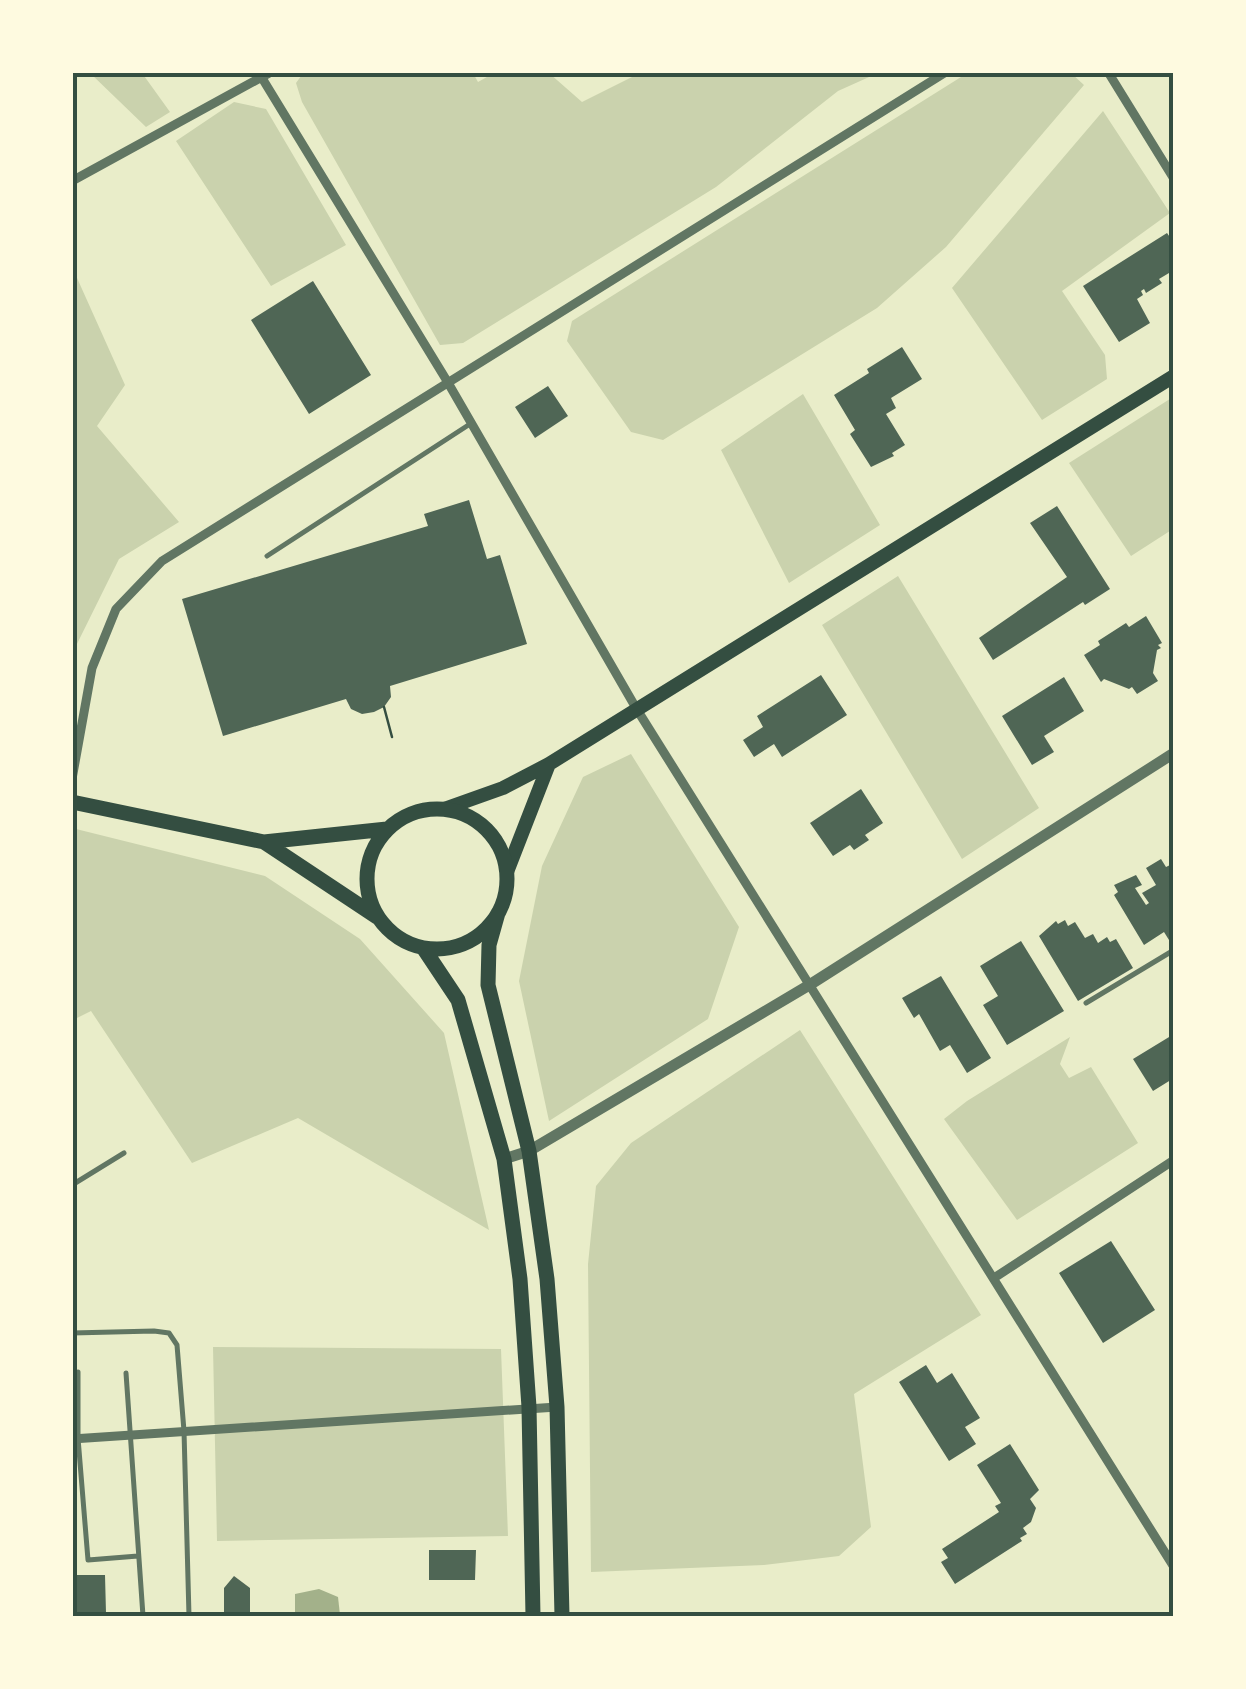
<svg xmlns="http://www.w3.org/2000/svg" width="1246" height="1689" font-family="'Work Sans',sans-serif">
  <rect width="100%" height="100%" fill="#e9edc9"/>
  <path fill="#cad2ad" d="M304 72 473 73 478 82 494 73H549L582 102 640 73H878L838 91 716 187 463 343 440 345 302 102 296 83Z
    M969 72 1071 73 1084 85 946 247 877 308 663 440 631 432 567 341 572 321Z
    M90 73H142L170 112 146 127Z
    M234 102 266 109 346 245 271 286 176 141Z
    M1103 111 1170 213 1062 291 1105 355 1107 379 1042 420 952 288Z
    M73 269 125 385 97 426 179 522 119 559 73 652Z
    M803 394 880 525 789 583 721 450Z
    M1173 397V529L1131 556 1069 463Z
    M898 576 1039 808 962 859 822 625Z
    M631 754 739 927 708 1019 549 1121 519 981 542 866 583 777Z
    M72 828 265 876 360 939 444 1033 489 1230 298 1118 192 1163 91 1011 73 1020Z
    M800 1030 981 1315 854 1394 871 1527 839 1556 764 1565 591 1572 588 1264 596 1186 631 1143Z
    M1070 1037 1060 1064 1069 1078 1091 1067 1138 1143 1017 1220 944 1119 967 1101Z
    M213 1347 501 1349 508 1536 217 1541Z"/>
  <path fill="#a3b18a" d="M319 1589 338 1597 340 1615 295 1616V1594Z"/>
  <path fill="#4f6655" d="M1167 233 1174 243V270L1159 279 1162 283 1146 293 1144 289 1141 291 1143 295 1137 299 1150 323 1119 342 1083 286Z
    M313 281 371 375 309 414 251 320Z
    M902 347 922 379 891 398 896 408 886 414 905 445 892 453 894 456 871 467 850 434 855 430 834 395 869 373 867 369Z
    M548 386 568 416 535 438 515 407Z
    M469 500 487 559 500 555 527 644 390 686 391 697 384 707 374 712 362 714 351 709 346 699 223 736 182 599 428 526 424 514Z
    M1057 506 1110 589 1085 605 1083 602 993 660 979 638 1067 577 1030 523Z
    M1146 616 1162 643 1158 645 1161 648 1157 650 1153 673 1158 681 1137 694 1132 687 1129 689 1104 679 1101 682 1084 655 1100 645 1098 641 1126 623 1129 627Z
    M821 675 847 715 782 757 774 744 754 757 743 740 763 727 757 716Z
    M1064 677 1084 711 1044 736 1054 752 1032 765 1002 716Z
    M861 789 883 823 865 835 869 840 854 850 850 845 833 856 810 823Z
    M1161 859 1166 867 1172 864 1174 867V937L1169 940 1164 932 1144 945 1114 895 1118 892 1114 885 1136 875 1142 885 1135 888 1146 905 1149 903 1142 893 1156 885 1146 868Z
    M1065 920 1068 926 1075 922 1085 938 1093 934 1098 943 1107 937 1110 942 1116 939 1133 968 1078 1001 1039 936 1056 921 1058 924Z
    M1021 941 1064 1011 1007 1045 983 1005 998 996 980 966Z
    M941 976 991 1058 967 1073 950 1045 940 1051 919 1014 914 1018 902 998Z
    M1174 1034V1078L1153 1091 1133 1059Z
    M1111 1241 1155 1310 1103 1343 1059 1273Z
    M926 1365 937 1383 952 1373 980 1418 965 1427 976 1444 949 1461 899 1382Z
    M1010 1444 1039 1490 1030 1499 1036 1508 1031 1522 1023 1528 1027 1534 1020 1538 1022 1541 955 1584 941 1562 948 1558 942 1549 999 1512 995 1506 1001 1503 977 1465Z
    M429 1550H476L475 1580H429Z
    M75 1575H105L106 1613 76 1614Z
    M234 1576 250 1588V1616H224V1588Z"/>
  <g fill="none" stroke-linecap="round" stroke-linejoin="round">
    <path stroke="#344e41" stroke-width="2.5" d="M384 707 392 737"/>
    <path stroke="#617663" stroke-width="5" d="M267 556 470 424
      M1086 1003 1174 950
      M72 1185 124 1153
      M72 1333 154 1331 169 1333 177 1345 184 1431 189 1616
      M78 1372V1438L88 1560 138 1556
      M126 1373 143 1616"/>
    <path stroke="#617663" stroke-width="9" d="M1108 72 1174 179
      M262 78 447 381 636 708 1174 1567
      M72 181 271 72
      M72 779 92 668 116 609 162 561 946 72
      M994 1278 1174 1160
      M72 1439 557 1407"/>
    <path stroke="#617663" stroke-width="11" d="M504 1159 529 1151 811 984 1174 753"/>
    <path stroke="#344e41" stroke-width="14" d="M444 809 503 788 549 764 1174 376
      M507 872 549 764"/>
    <path stroke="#344e41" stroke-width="15" d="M72 802 264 842 387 829
      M367 879a70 70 0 1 1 140 0a70 70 0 1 1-140 0Z
      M264 842 377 917
      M498 913 489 945 488 985 529 1151 547 1279 557 1407 562 1616
      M424 949 458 1000 504 1159 520 1279 529 1407 533 1616"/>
  </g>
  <rect width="1246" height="1689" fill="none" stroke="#fefae0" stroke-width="150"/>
  <rect x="75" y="75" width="1096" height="1539" fill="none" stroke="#344e41" stroke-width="4"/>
</svg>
